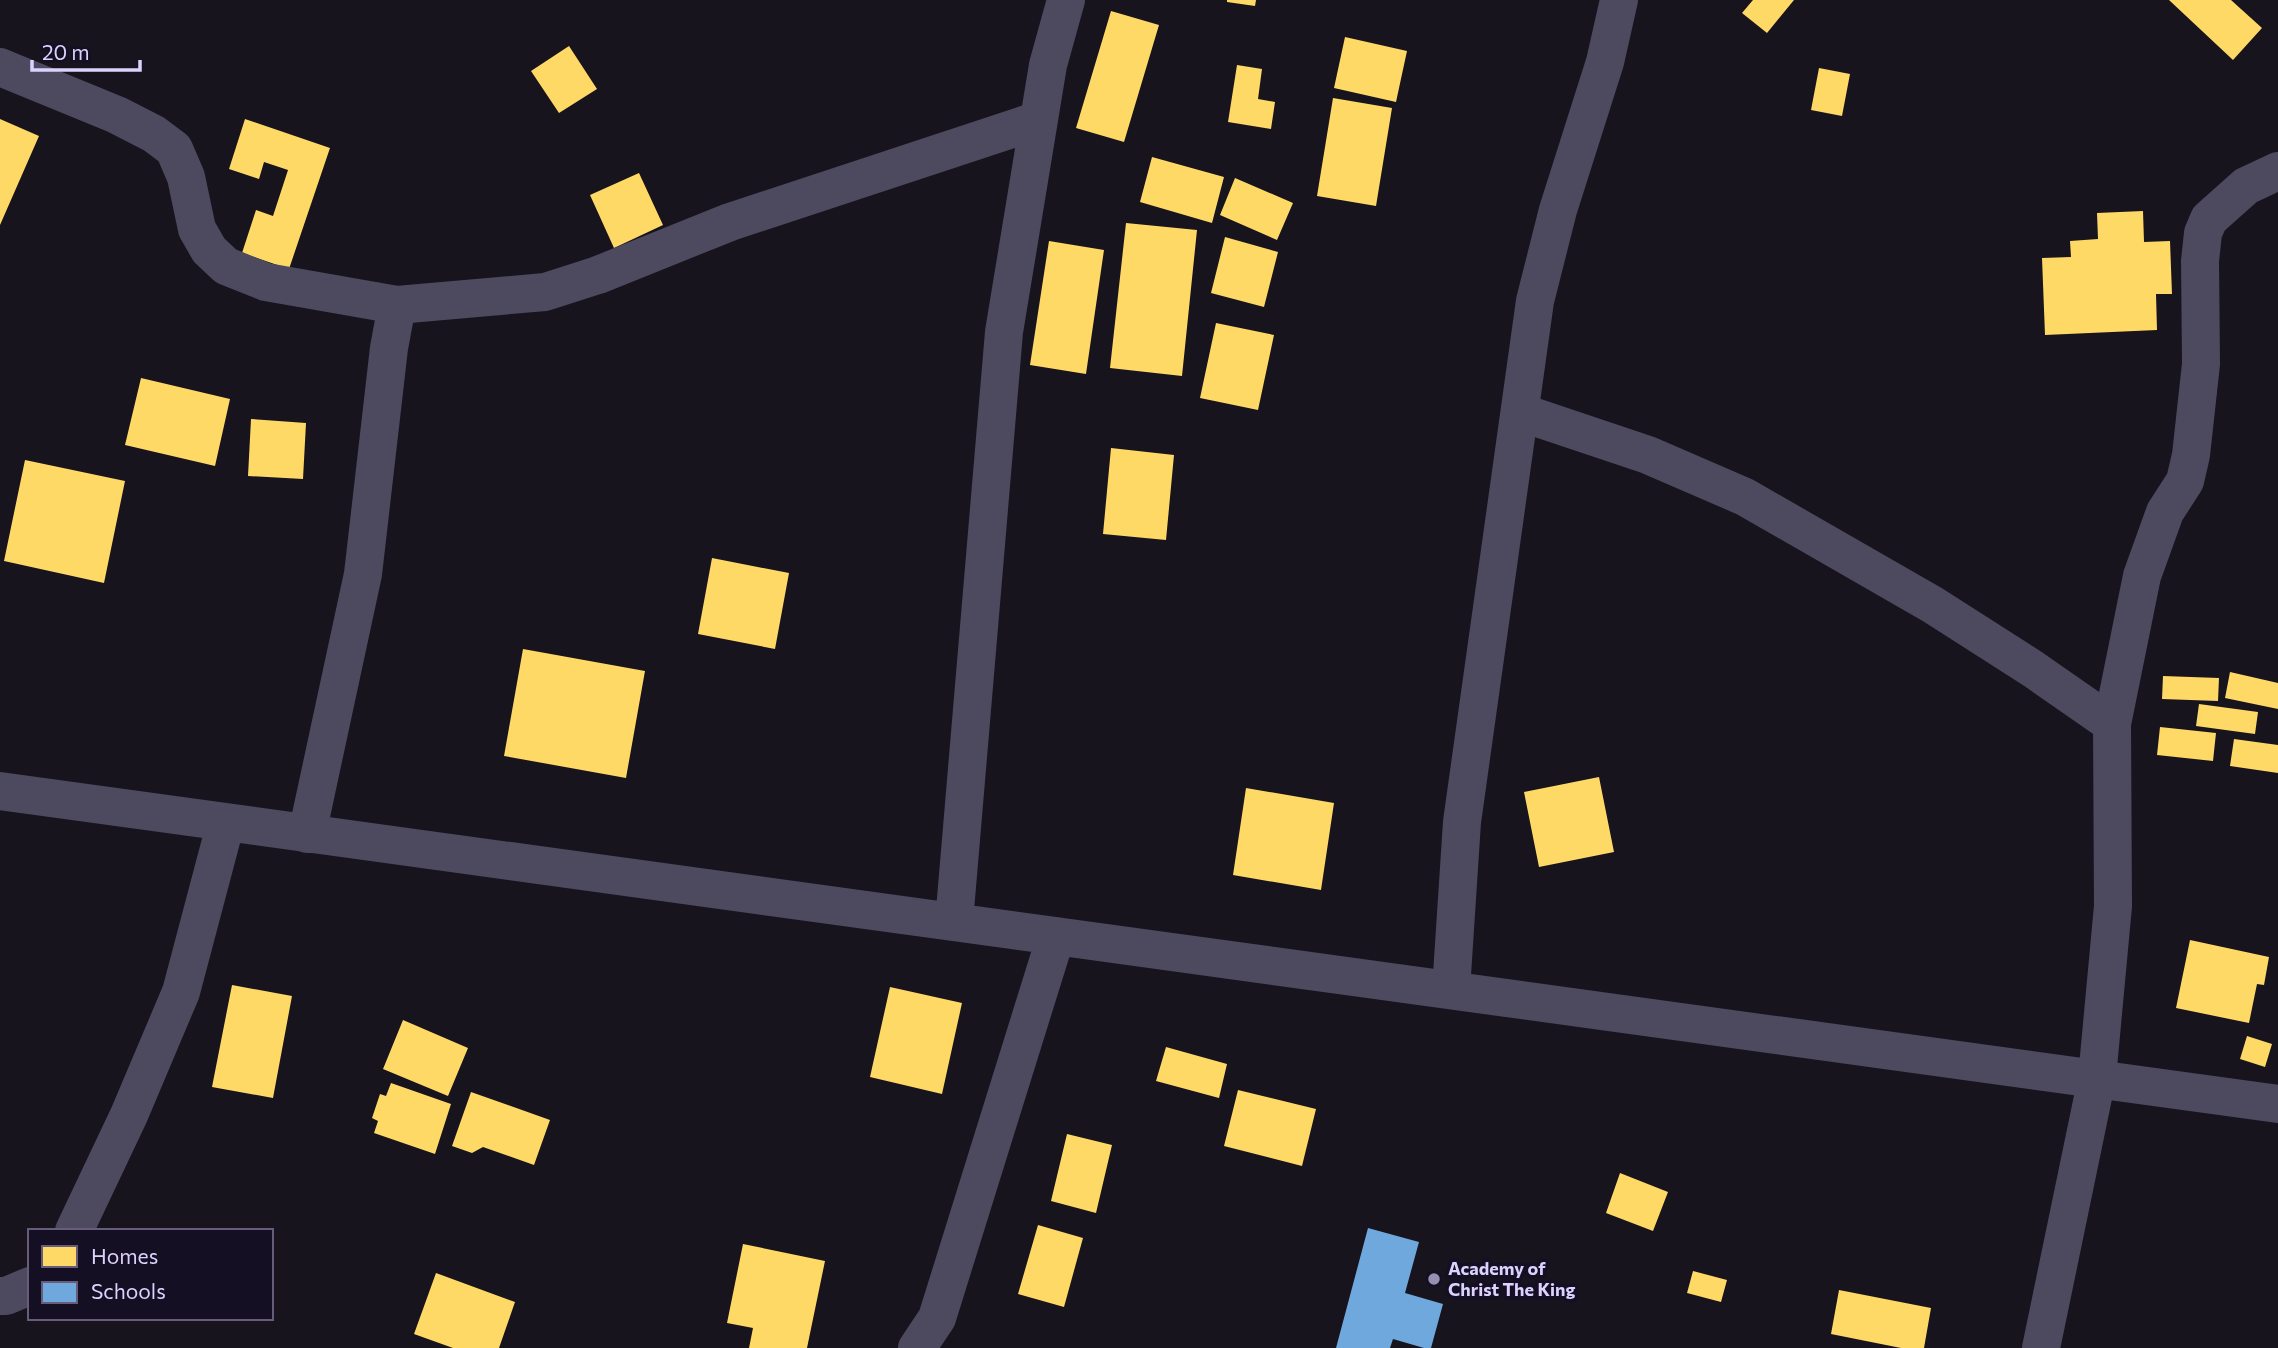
<svg xmlns="http://www.w3.org/2000/svg" width="2278" height="1348" font-family="Commissioner,sans-serif">
  <rect width="100%" height="100%" fill="#17141e"/>
  <path fill="#ffd966" d="M1227 0H1256L1255 6 1227 2Z
    M1753 0H1794L1767 33 1742 13Z
    M2169 0H2231L2262 28 2233 60Z
    M1111 11 1159 25 1124 142 1076 128Z
    M1345 37 1407 51 1396 102 1334 88Z
    M569 46 597 89 559 113 531 71Z
    M1237 65 1262 69 1258 99 1275 102 1271 129 1228 122Z
    M1819 68 1850 74 1842 116 1811 110Z
    M1333 98 1392 108 1376 206 1317 196Z
    M0 119 39 136 0 225Z
    M245 119 330 148 289 269 242 253 256 210 273 216 288 170 264 162 259 179 229 169Z
    M1152 157 1224 177 1212 223 1140 202Z
    M639 173 663 225 614 248 590 195Z
    M1235 178 1293 203 1277 240 1220 215Z
    M2143 211 2144 242 2170 241 2172 294H2156L2157 330 2045 335 2042 258 2071 257 2070 241 2098 239 2097 213Z
    M1126 223 1197 230 1182 376 1110 368Z
    M1225 237 1278 252 1264 307 1211 293Z
    M1049 241 1104 250 1086 374 1030 365Z
    M1216 323 1274 335 1258 410 1200 398Z
    M141 378 230 399 215 466 125 445Z
    M251 419 306 423 303 479 248 476Z
    M1111 448 1174 455 1166 540 1103 534Z
    M25 460 125 481 104 583 4 561Z
    M712 558 789 573 775 649 698 634Z
    M523 649 645 671 626 778 504 756Z
    M2230 672 2278 683V709L2225 698Z
    M2163 676 2219 678 2218 701 2162 699Z
    M2199 704 2258 712 2255 734 2196 726Z
    M2160 727 2216 733 2213 761 2157 755Z
    M2234 739 2278 745V773L2230 766Z
    M1599 777 1614 852 1539 867 1524 792Z
    M1246 788 1334 803 1321 890 1233 875Z
    M2190 940 2269 957 2264 985 2257 984 2249 1023 2176 1008Z
    M232 985 292 996 273 1098 212 1087Z
    M890 987 962 1003 942 1094 870 1077Z
    M403 1020 468 1048 448 1096 383 1069Z
    M2247 1036 2272 1044 2265 1067 2240 1059Z
    M1166 1047 1227 1064 1219 1098 1156 1081Z
    M391 1083 451 1104 435 1154 374 1133 378 1121 372 1118 380 1094 386 1096Z
    M1238 1090 1316 1109 1302 1166 1224 1146Z
    M471 1092 550 1120 534 1165 483 1147 472 1153 452 1146Z
    M1067 1134 1112 1145 1096 1213 1051 1201Z
    M1620 1173 1668 1192 1653 1231 1606 1213Z
    M1038 1225 1083 1238 1064 1307 1018 1294Z
    M743 1244 825 1261 807 1348H749L753 1328 727 1323Z
    M1693 1271 1727 1280 1721 1302 1687 1293Z
    M436 1273 515 1302 499 1348H453L414 1334Z
    M1839 1290 1931 1308 1924 1348H1901L1831 1334Z"/>
  <path fill="#6fa8dc" d="M1368 1228 1419 1242 1405 1293 1443 1304 1431 1348H1424L1393 1339 1390 1348H1336Z"/>
  <g fill="none" stroke-linecap="round" stroke-linejoin="round">
    <path stroke="#4d495f" stroke-width="38" d="M0 67 117 115 154 134 174 149 186 177 197 229 209 250 226 266 266 282 397 305 545 292 598 275 730 222 1039 120
      M1520 412 1648 455 1745 497 1933 605 2033 669 2112 724
      M0 791 2278 1104
      M307 834 363 574 389 348 397 305
      M954 922 1004 332 1048 65 1066 0
      M1451 990 1462 822 1535 301 1558 210 1605 62 1619 0
      M74 1231 129 1115 181 992 226 822
      M0 1296H6L30 1286
      M917 1348 937 1318 1056 936
      M2041 1348 2097 1078 2113 906 2112 724 2142 576 2165 512 2185 481 2191 455 2201 364 2200 261 2203 233 2209 219 2246 186 2278 171"/>
  </g>
  <circle fill="#9790b0" stroke="#150f23" stroke-width="2.5" cx="1434" cy="1279" r="7"/>
  <g text-anchor="middle" stroke-width="7" stroke-linejoin="round" paint-order="stroke">
    <g font-size="18" font-weight="bold" fill="#dcd2fe" stroke="#150f23" text-anchor="start">
      <text x="1448" y="1275">Academy of<tspan x="1448" dy="21">Christ The King</tspan></text>
    </g>
  </g>
  <rect x="28" y="1229" width="245" height="91" fill="#150f23" stroke="#655d7b" stroke-width="2"/>
  <rect x="42" y="1246" width="35" height="21" fill="#ffd966" stroke="#655d7b" stroke-width="2"/>
  <text x="91" y="1264" font-size="21" fill="#dcd2fe">Homes</text>
  <rect x="42" y="1282" width="35" height="21" fill="#6fa8dc" stroke="#655d7b" stroke-width="2"/>
  <text x="91" y="1299" font-size="21" fill="#dcd2fe">Schools</text>
  <path d="M32 60v10h108v-10" fill="none" stroke="#dcd2fe" stroke-width="3.5"/>
  <text x="42" y="60" font-size="21" fill="#dcd2fe" stroke="#150f23" stroke-width="5" paint-order="stroke">20 m</text>
</svg>
